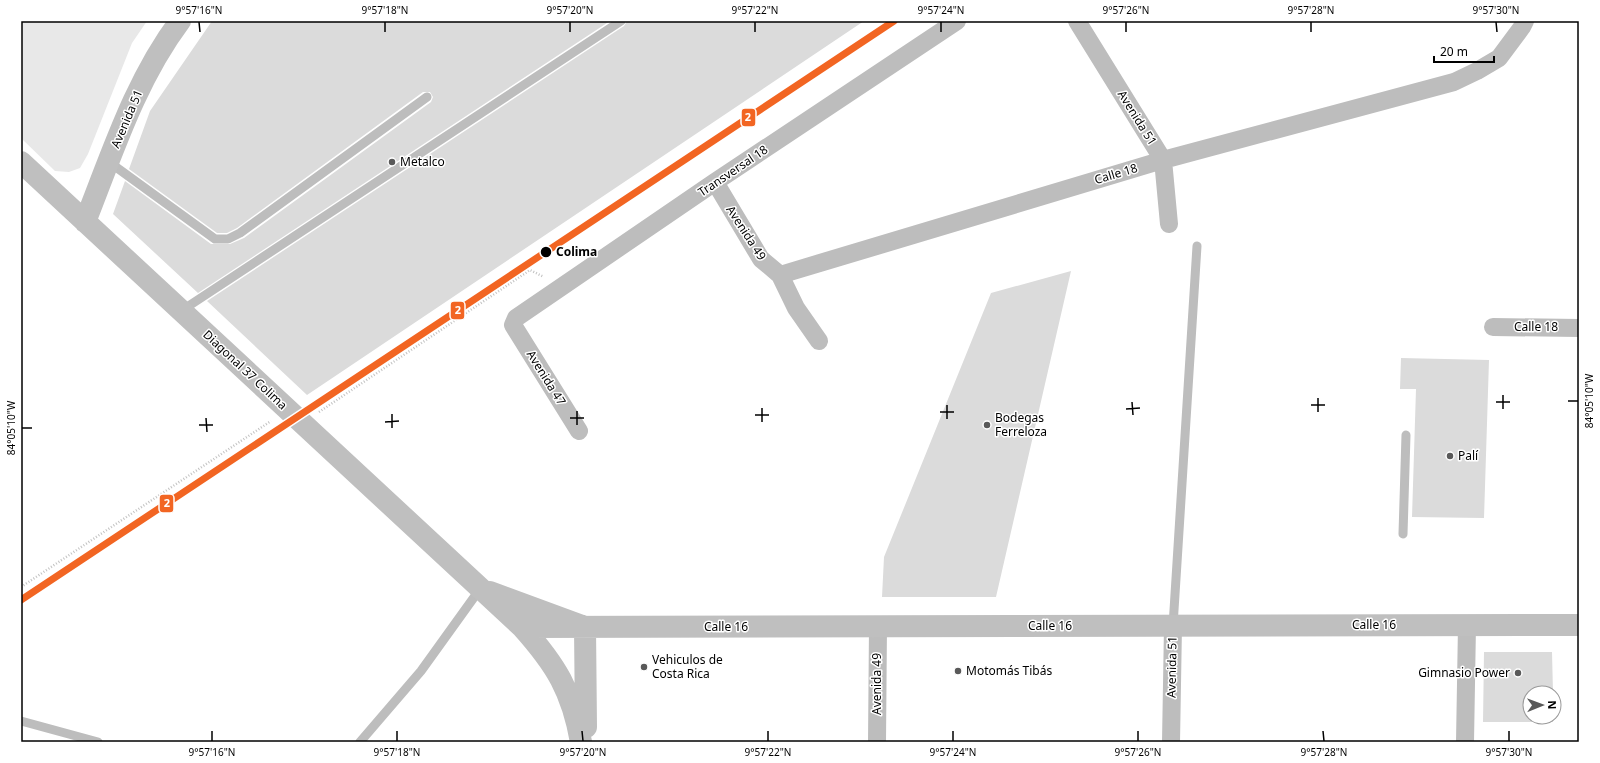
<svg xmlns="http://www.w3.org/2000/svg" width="1600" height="763" font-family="'Noto Sans',sans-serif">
  <rect width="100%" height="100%" fill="#fff"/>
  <path fill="#e8e8e8" d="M21 21H147L132 43 88 154 80 168 69 172 55 171 21 138Z"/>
  <path fill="#dbdbdb" d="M212 21H610L198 293 113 214 125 181 211 244H230L244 238 431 102 433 97 430 92H423L237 228 227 233H217L129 169 150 111Z
    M627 21H864L307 395 207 301 624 26Z
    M1071 271 996 597H882L884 557 991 293Z
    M1401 358 1489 360 1484 518 1412 517 1416 389H1400Z
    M1484 652H1552L1553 693H1530V717H1553V722H1483Z"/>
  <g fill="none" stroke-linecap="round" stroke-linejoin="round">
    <path stroke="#c2c2c2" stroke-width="2.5" stroke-dasharray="1 2" stroke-linecap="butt" d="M319 412 530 270 544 277
      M21 587 271 421"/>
    <path stroke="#bdbdbd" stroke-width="9" d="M109 162 215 239H228L240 233 427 97
      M181 311 621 21
      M1403 534 1406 435
      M1173 626 1197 246
      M21 721 98 742
      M360 742 421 671 480 589"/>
    <path stroke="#bdbdbd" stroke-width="18" d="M1077 21 1163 160 1169 224
      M715 182 761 259 780 275 796 308 819 341
      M780 275 1163 160 1454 82 1477 71 1499 58 1522 27 1525 21
      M1493 327 1579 328
      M579 431 513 325 516 318 715 182 957 21
      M877 742 878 626
      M1171 742 1173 626
      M1465 742 1467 625"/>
    <path stroke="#bfbfbf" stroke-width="22" d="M21 162 522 627C556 665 572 691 581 742
      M85 222C112 154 135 81 180 21
      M490 592 585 627 586 727
      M522 627 1579 625"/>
    <defs>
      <path id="rail-1" d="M21 600 894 21"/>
    </defs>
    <use href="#rail-1" stroke="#fff" stroke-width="10"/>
    <use href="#rail-1" stroke="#f26522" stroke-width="7"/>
  </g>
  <path fill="none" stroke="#000" stroke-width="1.5" d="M199 22 200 32M385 22V32M570 22V32M755 22V32M941 22V32M1126 22V32M1311 22V32M1496 22 1497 32M1503 395V409M1318 398V412M1568 401H1578M1132 402 1133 415M1496 402H1510M947 405V419M1311 405H1325M762 408V422M1126 409 1140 408M577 411V425M940 412H954M392 414V428M755 415H769M206 418 207 432M570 418H584M385 422 399 421M199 425H213M22 428H32M212 731V741M397 731V741M582 731 583 741M768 731V741M953 731V741M1138 731V741M1323 731 1324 741M1509 731V741"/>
  <g fill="#595959" stroke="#fff" stroke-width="1.5">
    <circle cx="392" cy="162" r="4"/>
    <circle cx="987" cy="425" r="4"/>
    <circle cx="1450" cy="456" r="4"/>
    <circle cx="644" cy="667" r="4"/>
    <circle cx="958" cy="671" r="4"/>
    <circle cx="1518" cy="673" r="4"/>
  </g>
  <circle fill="#000" stroke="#fff" stroke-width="1.5" cx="546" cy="252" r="6"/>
  <g text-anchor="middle" stroke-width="3" stroke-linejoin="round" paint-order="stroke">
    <g font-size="12" fill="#000" stroke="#fff">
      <text transform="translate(1137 118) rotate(58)" y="4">Avenida 51</text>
      <text transform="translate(127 119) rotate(-67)" y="4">Avenida 51</text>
      <text transform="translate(733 171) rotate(-34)" y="4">Transversal 18</text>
      <text transform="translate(1116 174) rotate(-17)" y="4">Calle 18</text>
      <text transform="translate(746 233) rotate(57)" y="4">Avenida 49</text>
      <text x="1536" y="331">Calle 18</text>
      <text transform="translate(245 370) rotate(43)" y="4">Diagonal 37 Colima</text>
      <text transform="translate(546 378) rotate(58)" y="4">Avenida 47</text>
      <text x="1374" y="629">Calle 16</text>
      <text x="1050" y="630">Calle 16</text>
      <text x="726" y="631">Calle 16</text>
      <text transform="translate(1172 667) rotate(-89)" y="4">Avenida 51</text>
      <text transform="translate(877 684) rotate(-90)" y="4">Avenida 49</text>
    </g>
    <g font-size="12" fill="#000" stroke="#fff" text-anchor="start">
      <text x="400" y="166">Metalco</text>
      <text x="995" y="422">Bodegas<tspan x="995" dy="14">Ferreloza</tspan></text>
      <text x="1458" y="460">Palí</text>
      <text x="652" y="664">Vehiculos de<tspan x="652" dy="14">Costa Rica</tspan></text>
      <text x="966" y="675">Motomás Tibás</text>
      <text x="1510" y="677" text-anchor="end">Gimnasio Power</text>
    </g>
    <g font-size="12" font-weight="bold" fill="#000" stroke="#fff" text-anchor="start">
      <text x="556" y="256">Colima</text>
    </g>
  </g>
  <g stroke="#fff" stroke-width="1.5">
    <rect x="741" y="108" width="15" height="19" rx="4" fill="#f26522"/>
    <rect x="450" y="301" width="15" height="19" rx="4" fill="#f26522"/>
    <rect x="159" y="494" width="15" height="19" rx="4" fill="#f26522"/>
  </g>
  <g font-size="11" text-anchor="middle" font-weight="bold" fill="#fff">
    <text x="748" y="121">2</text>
    <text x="458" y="314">2</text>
    <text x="167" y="507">2</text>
  </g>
  <rect width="1600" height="763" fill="none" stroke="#ffffff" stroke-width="44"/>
  <g transform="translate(1542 705) rotate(89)"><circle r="19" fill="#ffffff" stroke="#999999"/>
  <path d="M0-3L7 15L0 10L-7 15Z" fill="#595959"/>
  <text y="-6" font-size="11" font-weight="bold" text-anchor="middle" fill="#000000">N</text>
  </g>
  <path d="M1434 56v6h60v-6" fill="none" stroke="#000000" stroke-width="2"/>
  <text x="1440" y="56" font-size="12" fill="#000000" stroke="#ffffff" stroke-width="3" paint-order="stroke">20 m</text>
  <rect x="22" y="22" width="1556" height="719" fill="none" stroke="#000" stroke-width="1.5"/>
  <g font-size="10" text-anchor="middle" fill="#000">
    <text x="199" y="14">9°57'16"N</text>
    <text x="385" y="14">9°57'18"N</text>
    <text x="570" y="14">9°57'20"N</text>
    <text x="755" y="14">9°57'22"N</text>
    <text x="941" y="14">9°57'24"N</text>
    <text x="1126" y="14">9°57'26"N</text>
    <text x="1311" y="14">9°57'28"N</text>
    <text x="1496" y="14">9°57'30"N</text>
    <text transform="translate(1589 401) rotate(-90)" y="4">84°05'10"W</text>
    <text transform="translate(11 428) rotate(-90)" y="4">84°05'10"W</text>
    <text x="212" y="756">9°57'16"N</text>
    <text x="397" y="756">9°57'18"N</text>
    <text x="583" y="756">9°57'20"N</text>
    <text x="768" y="756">9°57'22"N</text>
    <text x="953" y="756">9°57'24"N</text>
    <text x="1138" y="756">9°57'26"N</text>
    <text x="1324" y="756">9°57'28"N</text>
    <text x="1509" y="756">9°57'30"N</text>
  </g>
</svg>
